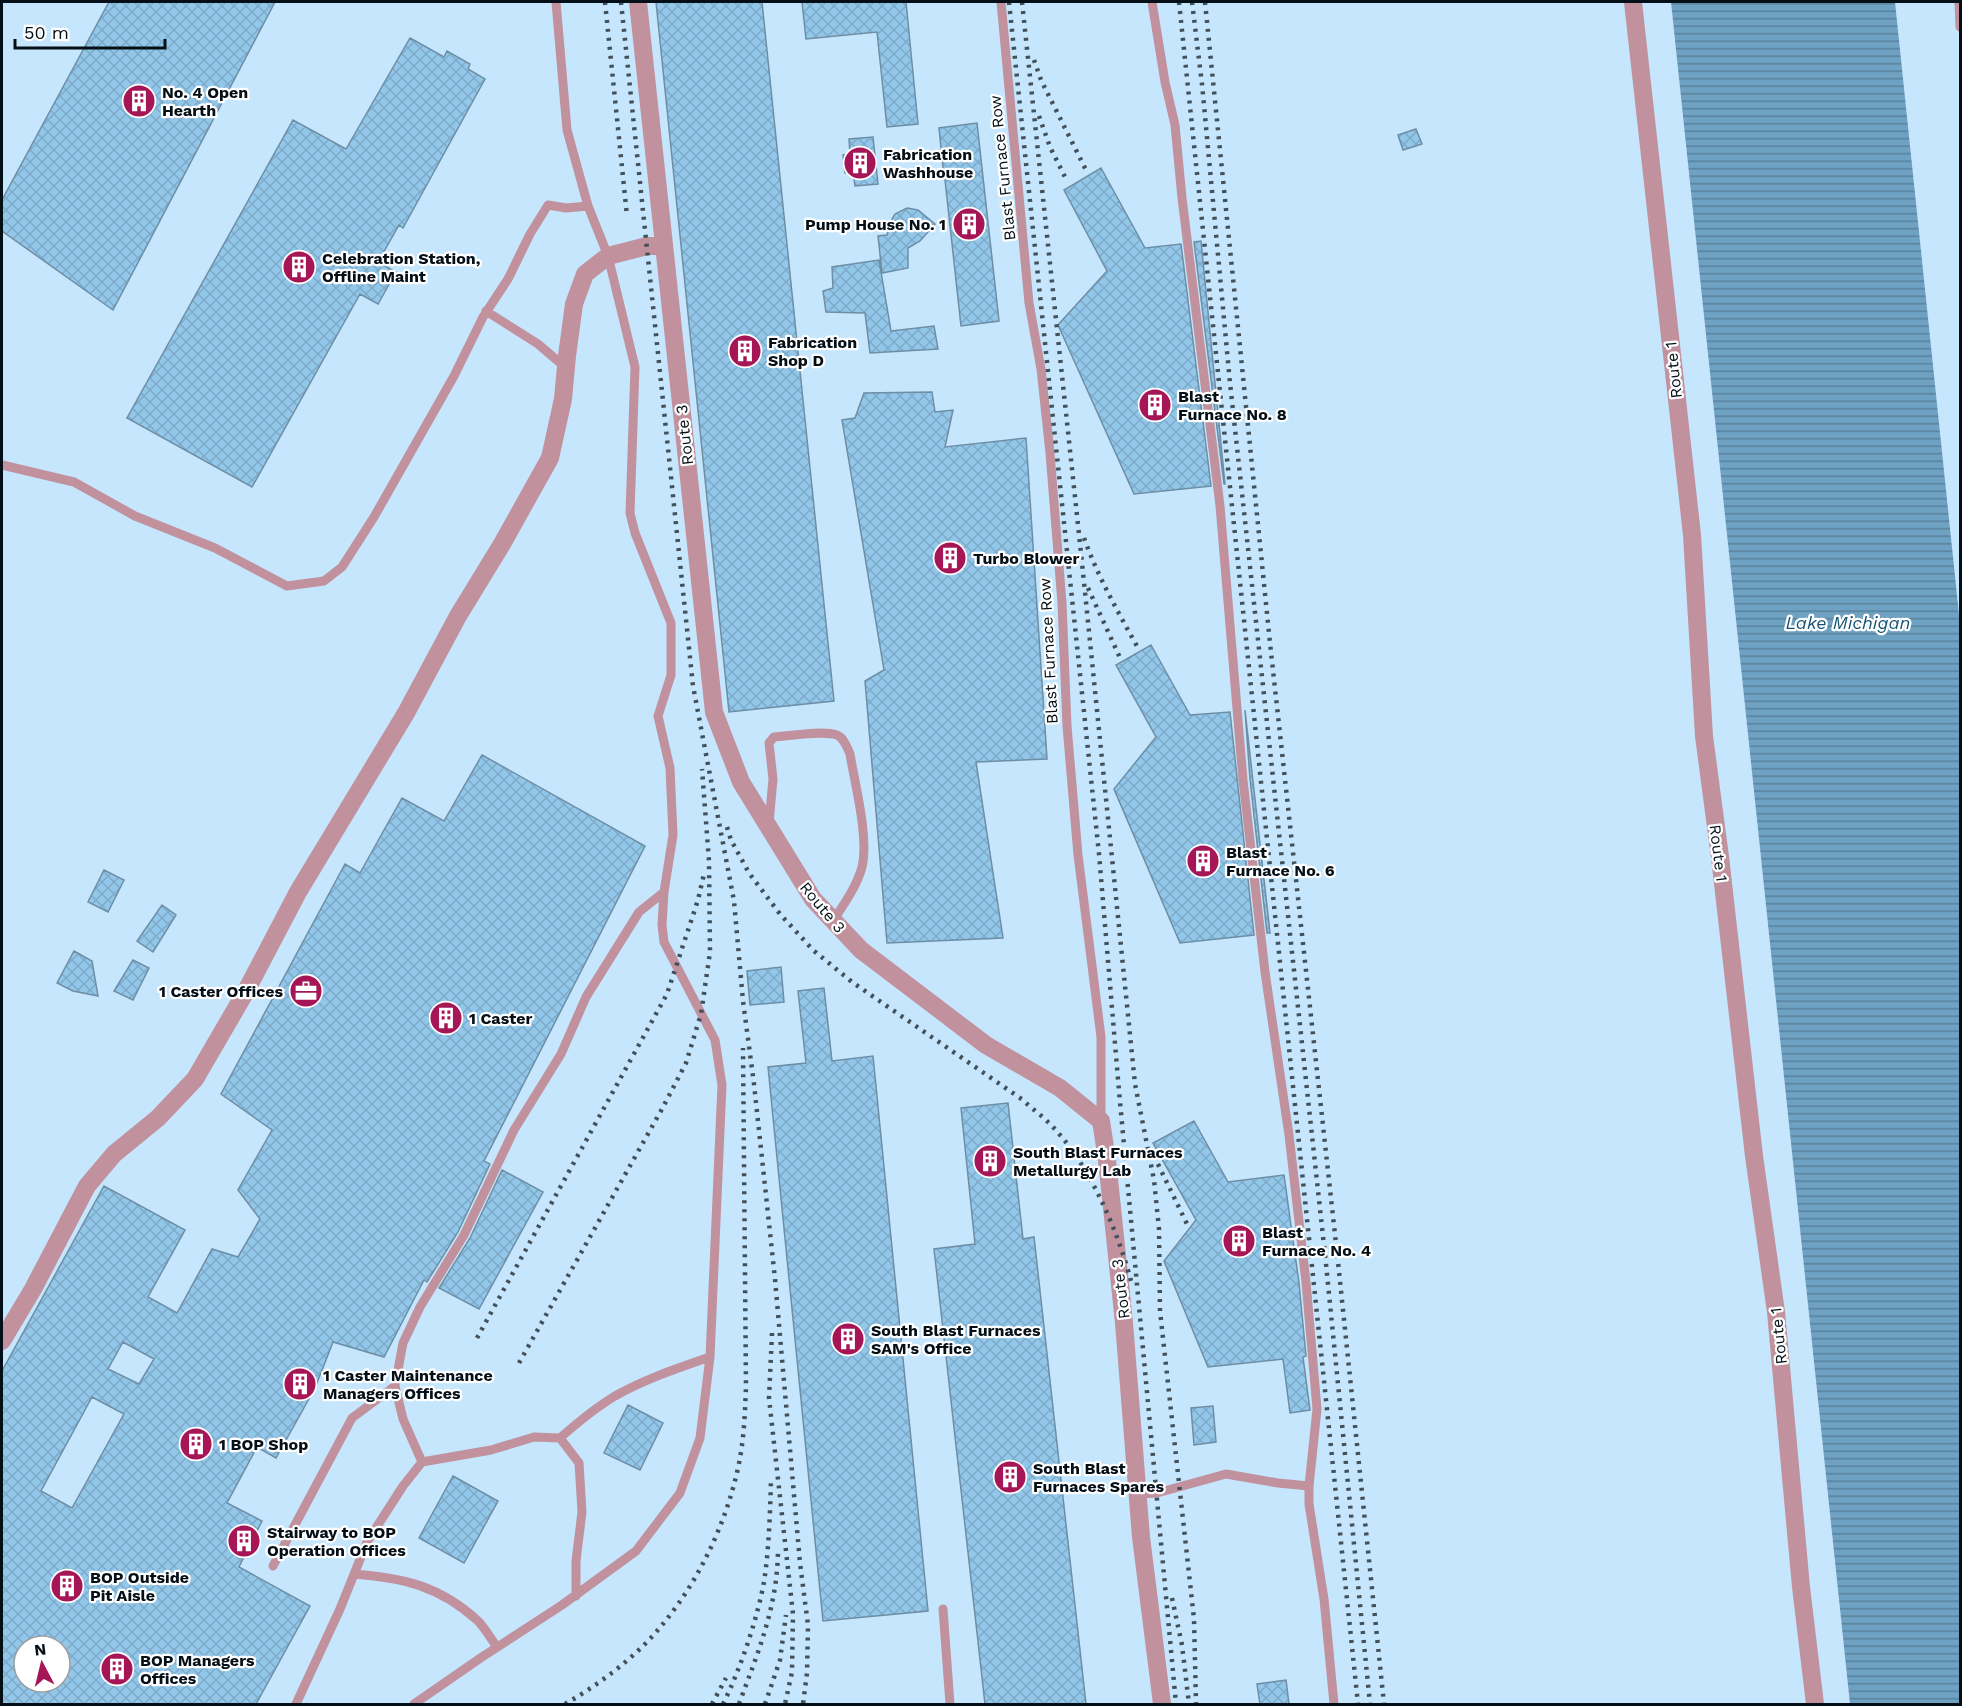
<svg xmlns="http://www.w3.org/2000/svg" width="1962" height="1706" font-family="'Work Sans',sans-serif">
  <defs>
    <pattern id="water-rules" width="6" height="5" patternUnits="userSpaceOnUse" patternTransform="scale(1.5)"><rect width="6" height="5" fill="#6ea1c2"/><path d="M0 2.5h6" fill="none" stroke="#58829d"/></pattern>
    <pattern id="building-cross-hatch" width="8" height="8" patternUnits="userSpaceOnUse" patternTransform="scale(1.5)"><rect width="8" height="8" fill="#93c7ea"/><path d="M0 0l8 8M0 8l8-8" fill="none" stroke="#7daac8"/></pattern>
  </defs>
  <rect width="100%" height="100%" fill="#d9eefc"/>
  <path fill="#c5e6fd" fill-rule="evenodd" d="M2 2H1671L1850 1704H2ZM24 1646H60V1682H24Z
    M1895 2H1960V624Z"/>
  <path fill="url(#water-rules)" d="M1671 2H1895L1960 624V1704H1850Z"/>
  <path fill="url(#building-cross-hatch)" stroke="#6d8ea4" stroke-width="1.5" fill-rule="evenodd" d="M109 2H275L113 310 2 231V200Z
    M656 2H762L834 701 729 712Z
    M802 2H906L918 124 887 127 877 32 806 39Z
    M410 38 444 57 447 51 470 64 468 69 485 79 403 228 399 225 378 262 396 272 378 304 360 294 252 487 127 418 293 120 346 149Z
    M977 123 999 321 961 326 945 180 948 177H944L939 128Z
    M1416 129 1422 144 1403 150 1398 135Z
    M873 137 878 184 855 186 853 172 845 173 843 155 850 154 849 139Z
    M1101 168 1145 248 1181 244 1211 486 1134 494 1058 325 1107 271 1064 190Z
    M907 208 918 210 935 224 920 241 908 248V268L882 273 878 236 887 235 892 219 895 214Z
    M1201 241 1225 484H1224L1194 242Z
    M879 260 891 331 934 326 938 349 870 353 865 313 826 312 823 291 833 288 832 267Z
    M932 392 935 412 953 410 945 447 1026 438 1047 759 976 762 1003 938 887 943 865 681 884 670 842 420 855 418 864 393Z
    M1151 645 1190 715 1230 712 1254 935 1180 943 1114 789 1156 737 1116 665Z
    M1245 710 1270 933H1267L1250 779Z
    M482 755 645 846 484 1161 490 1164 458 1232 427 1282 424 1280 384 1357 333 1342 315 1388 276 1458 257 1447 227 1503 262 1521 239 1567 310 1606 256 1704H2V1371L104 1186 185 1230 148 1297 177 1313 212 1249 238 1257 260 1219 238 1190 272 1130 221 1094 345 864 360 873 402 798 444 821ZM123 1342 154 1359 139 1384 108 1369ZM92 1397 124 1414 72 1508 41 1491ZM24 1646H60V1682H24Z
    M104 870 124 880 108 912 88 902Z
    M162 905 176 915 153 952 137 941Z
    M74 951 92 961 98 996 73 991 57 983Z
    M133 960 149 968 133 1000 114 991Z
    M781 967 784 1002 750 1005 747 971Z
    M824 988 832 1061 873 1056 928 1611 823 1621 768 1067 806 1063 798 991Z
    M1008 1103 1023 1239 1034 1237 1086 1704H985L934 1249 975 1244 961 1108Z
    M1194 1121 1228 1182 1284 1175 1299 1283 1306 1356 1303 1357 1310 1410 1290 1413 1283 1359 1208 1367 1164 1261 1196 1220 1153 1143Z
    M502 1170 543 1192 479 1309 439 1288 470 1238Z
    M628 1405 663 1423 640 1470 604 1453Z
    M1213 1406 1216 1442 1194 1445 1191 1408Z
    M453 1476 498 1501 464 1563 419 1538Z
    M1286 1680 1289 1704H1260L1257 1684Z"/>
  <g fill="none" stroke-linecap="round" stroke-linejoin="round">
    <path stroke="#c1919d" stroke-width="9" d="M556 2 567 130 588 206
      M1001 2 1029 303 1041 369 1050 453 1062 603 1067 726 1078 855 1101 1037V1121
      M1152 2 1165 82 1175 125 1182 198 1220 506 1243 780 1265 972 1289 1135 1306 1282 1317 1409 1309 1486V1504L1324 1599 1334 1704
      M1959 2 1960 27
      M486 311 538 344 565 367
      M2 465 74 482 135 516 215 548 287 586 324 581 342 567 374 517 454 376 483 317 508 279 530 234 548 205 566 208 588 206 608 256 635 367 630 513 635 533 671 623V675L658 716 670 768 673 835 664 892 639 912 586 997 561 1054 514 1130 464 1235 420 1307 403 1343 395 1386 403 1419 422 1462 403 1486 367 1542 340 1609 296 1704
      M769 823 773 779 769 743 774 737C790 736 822 730 837 735 844 738 847 747 850 754 855 785 869 837 862 867 857 886 844 904 833 921
      M560 1438C577 1423 595 1408 615 1396 645 1379 678 1368 710 1357
      M422 1462 491 1450 534 1437 560 1438 579 1463 582 1512 576 1561V1596
      M1137 1494 1157 1493 1226 1474 1278 1483 1309 1486
      M273 1566 352 1418 395 1386
      M354 1574C404 1578 440 1586 478 1621 485 1628 491 1639 497 1647
      M943 1609 950 1704
      M414 1704 482 1657 562 1605 636 1551 680 1493 700 1438 710 1357 722 1085 715 1040 664 942 662 925 664 892"/>
    <path stroke="#c1919d" stroke-width="18" d="M638 2 714 712 741 782 813 899 861 950 986 1045 1060 1088 1101 1121 1107 1160 1124 1323 1141 1537 1162 1704
      M1633 2 1692 535 1704 736 1720 857 1754 1156 1776 1312 1801 1587 1815 1704
      M2 1341 33 1289 87 1186 114 1154 158 1118 195 1079 245 993 298 892 406 713 458 616 502 544 550 458 563 399 567 356 574 304 585 274 608 256 647 246H664"/>
    <path stroke="#42505a" stroke-width="4.5" stroke-dasharray="3 6" stroke-linecap="butt" d="M605 2 627 216
      M621 2 693 686 734 901 743 1001 754 1084 775 1279 800 1563 808 1625 807 1673 803 1704
      M1009 2 1099 854 1119 1091 1176 1704
      M1022 2 1081 553 1135 1084 1154 1180 1159 1229 1160 1311 1194 1619 1196 1704
      M1179 2 1358 1704
      M1192 2 1202 84 1230 383 1326 1264 1370 1704
      M1205 2 1270 643 1338 1262 1384 1704
      M1034 60 1041 80 1087 172
      M1039 116 1050 147 1067 181
      M1084 538C1098 577 1118 612 1138 648
      M1088 588 1121 660
      M727 827 731 840 749 873 780 914 813 950 852 982 1023 1100C1031 1108 1040 1114 1048 1122 1088 1161 1117 1228 1131 1281
      M1154 1156 1187 1224
      M772 1333 769 1398 793 1614 792 1672 785 1704
      M477 1338 667 994 698 900 704 874
      M519 1363 662 1109 686 1063 701 1014 710 952 709 861 702 769
      M1172 1598 1182 1645 1189 1704
      M565 1704C593 1688 622 1667 645 1644 691 1597 724 1532 738 1468 744 1441 745 1413 746 1386L743 1048
      M712 1704 726 1678
      M723 1704C740 1670 757 1620 764 1582 769 1549 770 1514 771 1480
      M739 1704C758 1652 778 1606 778 1548
      M765 1704 780 1660 786 1615"/>
  </g>
  <defs>
    <symbol id="building-disc" viewBox="-11 -11 22 22"><circle r="9.5" fill="#a61656" stroke="#fff"/><path d="M-4-6H4V6H1V3H-1V6H-4ZM-2.5-4.3h1.7v1.8h-1.7ZM.8-4.3h1.7v1.8H.8ZM-2.5-1h1.7V.8h-1.7ZM.8-1h1.7V.8H.8Z" fill="#fff"/></symbol>
    <symbol id="office-disc" viewBox="-11 -11 22 22"><circle r="9.5" fill="#a61656" stroke="#fff"/><path d="M-6-3h4V-5.5h4V-3h4V5H-6ZM-1-4.5V-3h2v-1.5ZM-6 0V1H6V0Z" fill="#fff"/></symbol>
  </defs>
  <g fill-rule="evenodd">
    <use href="#building-disc" x="120" y="82" width="38" height="38"/>
    <use href="#building-disc" x="841" y="144" width="38" height="38"/>
    <use href="#building-disc" x="950" y="205" width="38" height="38"/>
    <use href="#building-disc" x="280" y="248" width="38" height="38"/>
    <use href="#building-disc" x="726" y="332" width="38" height="38"/>
    <use href="#building-disc" x="1136" y="386" width="38" height="38"/>
    <use href="#building-disc" x="931" y="539" width="38" height="38"/>
    <use href="#building-disc" x="1184" y="842" width="38" height="38"/>
    <use href="#office-disc" x="287" y="972" width="38" height="38"/>
    <use href="#building-disc" x="427" y="999" width="38" height="38"/>
    <use href="#building-disc" x="971" y="1142" width="38" height="38"/>
    <use href="#building-disc" x="1220" y="1222" width="38" height="38"/>
    <use href="#building-disc" x="829" y="1320" width="38" height="38"/>
    <use href="#building-disc" x="281" y="1365" width="38" height="38"/>
    <use href="#building-disc" x="177" y="1425" width="38" height="38"/>
    <use href="#building-disc" x="991" y="1458" width="38" height="38"/>
    <use href="#building-disc" x="225" y="1522" width="38" height="38"/>
    <use href="#building-disc" x="48" y="1567" width="38" height="38"/>
    <use href="#building-disc" x="98" y="1650" width="38" height="38"/>
  </g>
  <g text-anchor="middle" stroke-width="4.5" stroke-linejoin="round" paint-order="stroke">
    <g font-size="16" font-weight="bold" fill="#040f17" stroke="#fff" text-anchor="start">
      <text x="162" y="98">No. 4 Open<tspan x="162" dy="18">Hearth</tspan></text>
      <text x="883" y="160">Fabrication<tspan x="883" dy="18">Washhouse</tspan></text>
      <text x="946" y="230" text-anchor="end">Pump House No. 1</text>
      <text x="322" y="264">Celebration Station,<tspan x="322" dy="18">Offline Maint</tspan></text>
      <text x="768" y="348">Fabrication<tspan x="768" dy="18">Shop D</tspan></text>
      <text x="1178" y="402">Blast<tspan x="1178" dy="18">Furnace No. 8</tspan></text>
      <text x="973" y="564">Turbo Blower</text>
      <text x="1226" y="858">Blast<tspan x="1226" dy="18">Furnace No. 6</tspan></text>
      <text x="283" y="997" text-anchor="end">1 Caster Offices</text>
      <text x="469" y="1024">1 Caster</text>
      <text x="1013" y="1158">South Blast Furnaces<tspan x="1013" dy="18">Metallurgy Lab</tspan></text>
      <text x="1262" y="1238">Blast<tspan x="1262" dy="18">Furnace No. 4</tspan></text>
      <text x="871" y="1336">South Blast Furnaces<tspan x="871" dy="18">SAM's Office</tspan></text>
      <text x="323" y="1381">1 Caster Maintenance<tspan x="323" dy="18">Managers Offices</tspan></text>
      <text x="219" y="1450">1 BOP Shop</text>
      <text x="1033" y="1474">South Blast<tspan x="1033" dy="18">Furnaces Spares</tspan></text>
      <text x="267" y="1538">Stairway to BOP<tspan x="267" dy="18">Operation Offices</tspan></text>
      <text x="90" y="1583">BOP Outside<tspan x="90" dy="18">Pit Aisle</tspan></text>
      <text x="140" y="1666">BOP Managers<tspan x="140" dy="18">Offices</tspan></text>
    </g>
    <g font-size="16" fill="#040f17" stroke="#fff">
      <text transform="translate(1002 168) rotate(-96)" y="6">Blast Furnace Row</text>
      <text transform="translate(1673 370) rotate(-96)" y="6">Route 1</text>
      <text transform="translate(684 435) rotate(-96)" y="6">Route 3</text>
      <text transform="translate(1048 651) rotate(-93)" y="6">Blast Furnace Row</text>
      <text transform="translate(1719 853) rotate(83)" y="6">Route 1</text>
      <text transform="translate(823 907) rotate(50)" y="6">Route 3</text>
      <text transform="translate(1120 1289) rotate(-97)" y="6">Route 3</text>
      <text transform="translate(1778 1336) rotate(-96)" y="6">Route 1</text>
    </g>
    <g font-size="18" font-style="italic" fill="#145274" stroke="#fff">
      <text x="1848" y="629">Lake Michigan</text>
    </g>
  </g>
  <rect width="1962" height="1706" fill="none" stroke="#040f17" stroke-width="6"/>
  <g transform="translate(42 1664) rotate(353)"><circle r="28" fill="#ffffff" stroke="#9b9fa2" stroke-width="1.5"/>
  <path d="M0-4.5L10 22L0 15L-10 22Z" fill="#a61656"/>
  <text y="-9" font-size="16" font-weight="bold" text-anchor="middle" fill="#040f17">N</text>
  </g>
  <path d="M15 39v9h150v-9" fill="none" stroke="#040f17" stroke-width="3"/>
  <text x="24" y="39" font-size="18" fill="#040f17" stroke="#ffffff" stroke-width="4.5" paint-order="stroke">50 m</text>
</svg>
